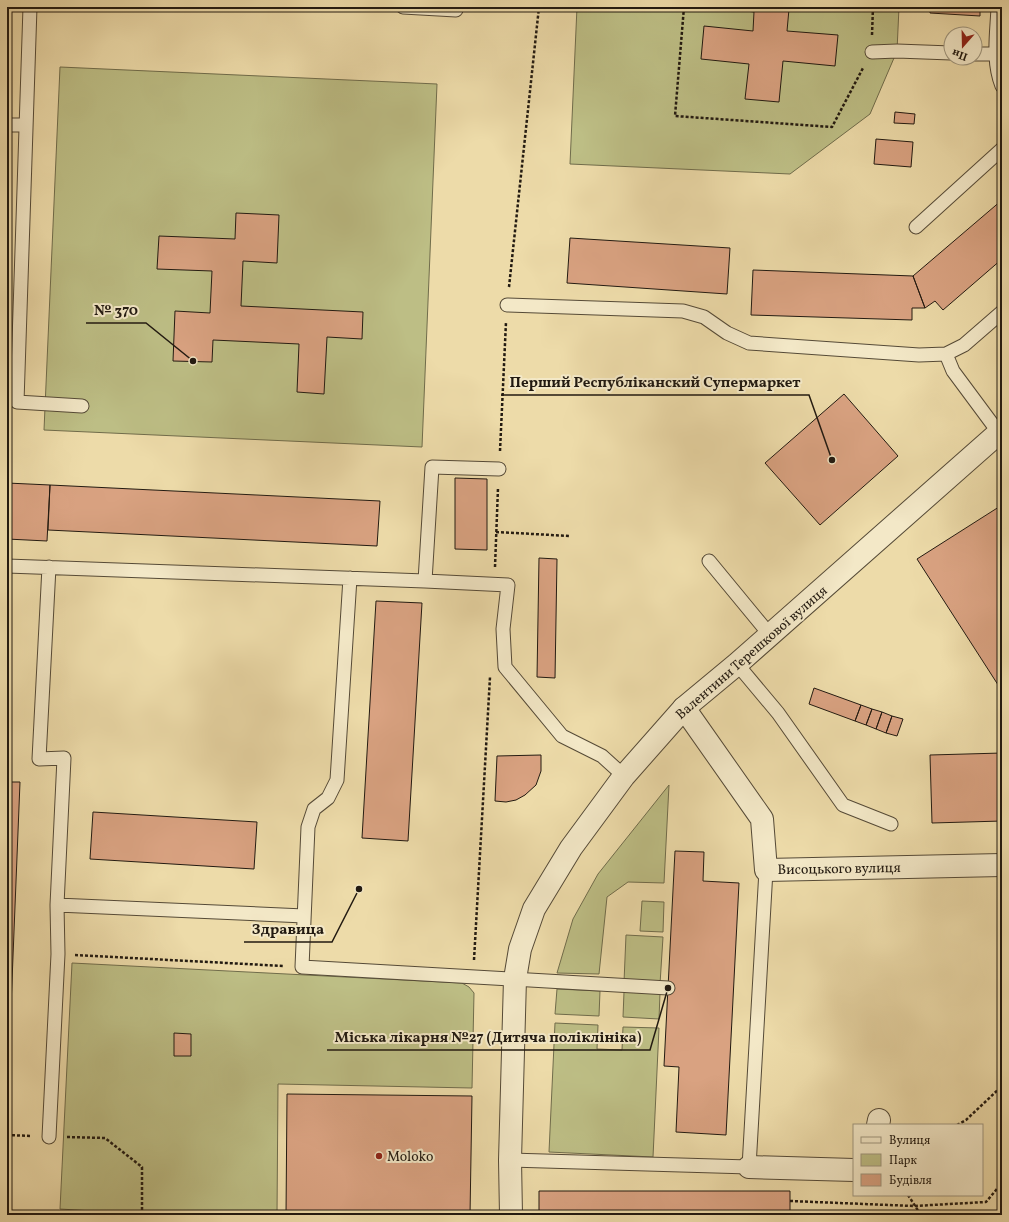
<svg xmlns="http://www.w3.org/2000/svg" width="1009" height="1222" font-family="Vollkorn,serif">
  <rect width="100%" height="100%" fill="#eddba9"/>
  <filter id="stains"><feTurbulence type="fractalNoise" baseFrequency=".005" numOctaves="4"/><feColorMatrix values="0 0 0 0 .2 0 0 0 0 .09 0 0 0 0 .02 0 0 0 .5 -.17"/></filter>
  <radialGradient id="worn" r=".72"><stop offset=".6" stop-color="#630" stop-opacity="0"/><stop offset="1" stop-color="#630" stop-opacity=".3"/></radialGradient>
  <path fill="#bdbe85" stroke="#706c4b" d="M577 7H899L897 51 870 114 790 174 570 164Z
    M60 67 437 84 422 447 44 430Z
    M669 785 664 883 628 882 607 897 599 974 557 973 573 919 598 874Z
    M642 901 664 902 663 932 640 931Z
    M626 935 663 937 660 984 624 982Z
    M72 963 462 983 469 987 474 993 472 1088 278 1084 277 1215H127L126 1213 60 1209Z
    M557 989 600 991 599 1016 555 1014Z
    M624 992 660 993 659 1019 623 1017Z
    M555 1023 598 1025 597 1049 622 1050 623 1027 659 1028 653 1157 549 1152Z"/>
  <path fill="#d9a281" stroke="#221a11" d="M738 7H799V10L789 9 787 31 838 35 835 66 783 61 779 102 745 99 749 64 701 59 704 26 753 31 754 12 738 10Z
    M930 7H980V16L930 13Z
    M895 112 915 114 914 124 894 123Z
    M876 139 913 142 911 167 874 164Z
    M1002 200V259L943 310 935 301 925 308 913 276Z
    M236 213 279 215 277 263 243 261 241 306 363 312 362 339 327 337 324 394 297 392 299 344 213 340 212 362 173 361 175 311 210 313 212 271 157 269 159 236 235 239Z
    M570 238 730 248 727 294 567 283Z
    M753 270 913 276 925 308H912V320L751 315Z
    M844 394 898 456 820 525 765 463Z
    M455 478 487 479V550L455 549Z
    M7 483 50 485 47 541 7 539Z
    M50 485 380 501 377 546 48 530Z
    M1002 505V691L917 559Z
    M539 558 557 559 555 678 537 677Z
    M376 601 422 603 408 841 362 838Z
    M7 622H10L7 706Z
    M814 688 861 705 855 721 809 704Z
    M861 705 872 709 866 725 855 721Z
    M872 709 882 712 876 729 866 725Z
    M882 712 892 716 886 733 876 729Z
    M892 716 903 719 897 736 886 733Z
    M1002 753V821L932 823 930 755Z
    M541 755V771L536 785 525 795 516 800 506 802 495 801 497 756Z
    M7 782H20L7 1106Z
    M93 812 257 822 254 869 90 859Z
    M675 851 704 852 703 881 739 883 726 1135 676 1132 679 1067 664 1066Z
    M174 1033 191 1034V1056H174Z
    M287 1094 472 1096 470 1215H286Z
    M539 1191H790V1215H539Z"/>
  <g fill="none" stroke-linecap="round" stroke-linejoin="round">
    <defs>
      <path id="service" d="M30 7 17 402 82 406
        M403 7 456 10
        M998 7C997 33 992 61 1002 86
        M872 52 897 51 951 53
        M975 54H996
        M7 125H26
        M916 227 1002 149
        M507 305 683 311 704 317 727 333 749 343 919 355 946 354 964 345 1002 312
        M946 354 953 371 999 433
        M499 469 432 467 425 581 508 585 503 629 505 667 562 736 602 756 624 776
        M709 561 770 635
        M7 566 425 581
        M49 567 39 759 64 758 57 905 58 954 49 1137
        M350 578 337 780 328 798 314 809 308 827 302 967 668 988
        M737 664 778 713 843 805 891 824
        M57 905 304 916
        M510 1160 749 1167 766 870"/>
      <path id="minor" d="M684 708 762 819 766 870 1002 865
        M878 1125 879 1120
        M749 1167 854 1170"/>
      <path id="tertiary" d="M511 1215 510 1160 515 979 520 949 534 909 571 848 624 776 684 708 737 664 1002 430"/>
    </defs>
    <use href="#service" stroke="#554a37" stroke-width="15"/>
    <use href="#minor" stroke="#554a37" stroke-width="24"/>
    <use href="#tertiary" stroke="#554a37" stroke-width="24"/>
    <path stroke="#221a11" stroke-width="2.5" stroke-dasharray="3 2" stroke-linecap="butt" d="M684 7 675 116 832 127 863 68
      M872 35 873 7
      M509 287 539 7
      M500 451 506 322
      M496 532 570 536
      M495 567 498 488
      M75 955 284 966
      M474 960 490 677
      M957 1125 966 1120 1002 1086
      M7 1135 32 1136
      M67 1137 105 1138 142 1167V1215
      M908 1195 921 1215
      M790 1201 914 1206 986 1202 1002 1183"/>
    <use href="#service" stroke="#f3e8c7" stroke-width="13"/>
    <use href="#minor" stroke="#f3e8c7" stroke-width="22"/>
    <use href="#tertiary" stroke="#f3e8c7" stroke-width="22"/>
  </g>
  <circle fill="#8f2418" stroke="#f3e8c7" stroke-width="1.5" cx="379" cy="1156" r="4"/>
  <g text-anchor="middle" stroke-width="4" stroke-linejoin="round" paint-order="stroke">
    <g font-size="14" fill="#221a11" stroke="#f3e8c7">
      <text transform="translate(751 652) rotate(-41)" y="5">Валентини Терешкової вулиця</text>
      <text transform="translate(839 868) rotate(-1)" y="5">Висоцького вулиця</text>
    </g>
    <g font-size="14" fill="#221a11" stroke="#f3e8c7" text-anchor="start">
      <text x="387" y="1161">Moloko</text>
    </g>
  </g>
  <path fill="none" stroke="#221a11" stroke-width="1.5" d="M193 361L146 323H86M832 460L809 395H501M359 889L332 942H244M668 988L650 1050H327"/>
  <g fill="#221a11" stroke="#f3e8c7" stroke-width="1.5">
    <circle cx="193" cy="361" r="4"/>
    <circle cx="832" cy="460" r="4"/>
    <circle cx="359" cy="889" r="4"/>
    <circle cx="668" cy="988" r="4"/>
  </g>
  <g font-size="15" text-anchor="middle" font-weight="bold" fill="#221a11" stroke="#f3e8c7" stroke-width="4" stroke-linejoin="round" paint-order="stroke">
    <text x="116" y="315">№ 370</text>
    <text x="655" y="387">Перший Республiканский Супермаркет</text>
    <text x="288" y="934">Здравица</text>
    <text x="488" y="1042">Міська лікарня №27 (Дитяча поліклініка)</text>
  </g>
  <rect width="1009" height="1222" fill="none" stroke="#eddba9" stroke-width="24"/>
  <rect x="8" y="8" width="993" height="1206" fill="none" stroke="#221a11" stroke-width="2"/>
  <rect x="12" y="12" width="985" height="1198" fill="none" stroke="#221a11"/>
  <rect x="853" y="1124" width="130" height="72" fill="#f3e8c7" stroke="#9f967e"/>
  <rect x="861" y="1137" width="20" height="6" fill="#f3e8c7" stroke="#9f967e"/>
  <text x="889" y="1144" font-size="12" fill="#221a11">Вулиця</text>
  <rect x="861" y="1154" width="20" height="12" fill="#bdbe85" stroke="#9f967e"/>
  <text x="889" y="1164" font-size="12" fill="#221a11">Парк</text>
  <rect x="861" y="1174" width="20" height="12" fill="#d9a281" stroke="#9f967e"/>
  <text x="889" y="1184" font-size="12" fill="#221a11">Будівля</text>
  <g transform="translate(963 46) rotate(200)"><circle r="19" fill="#f3e8c7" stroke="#9f967e"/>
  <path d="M0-3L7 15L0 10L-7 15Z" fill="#8f2418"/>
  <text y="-6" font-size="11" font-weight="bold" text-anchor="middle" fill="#221a11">Пн</text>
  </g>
  <rect width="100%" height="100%" filter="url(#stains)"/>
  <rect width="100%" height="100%" fill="url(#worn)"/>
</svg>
